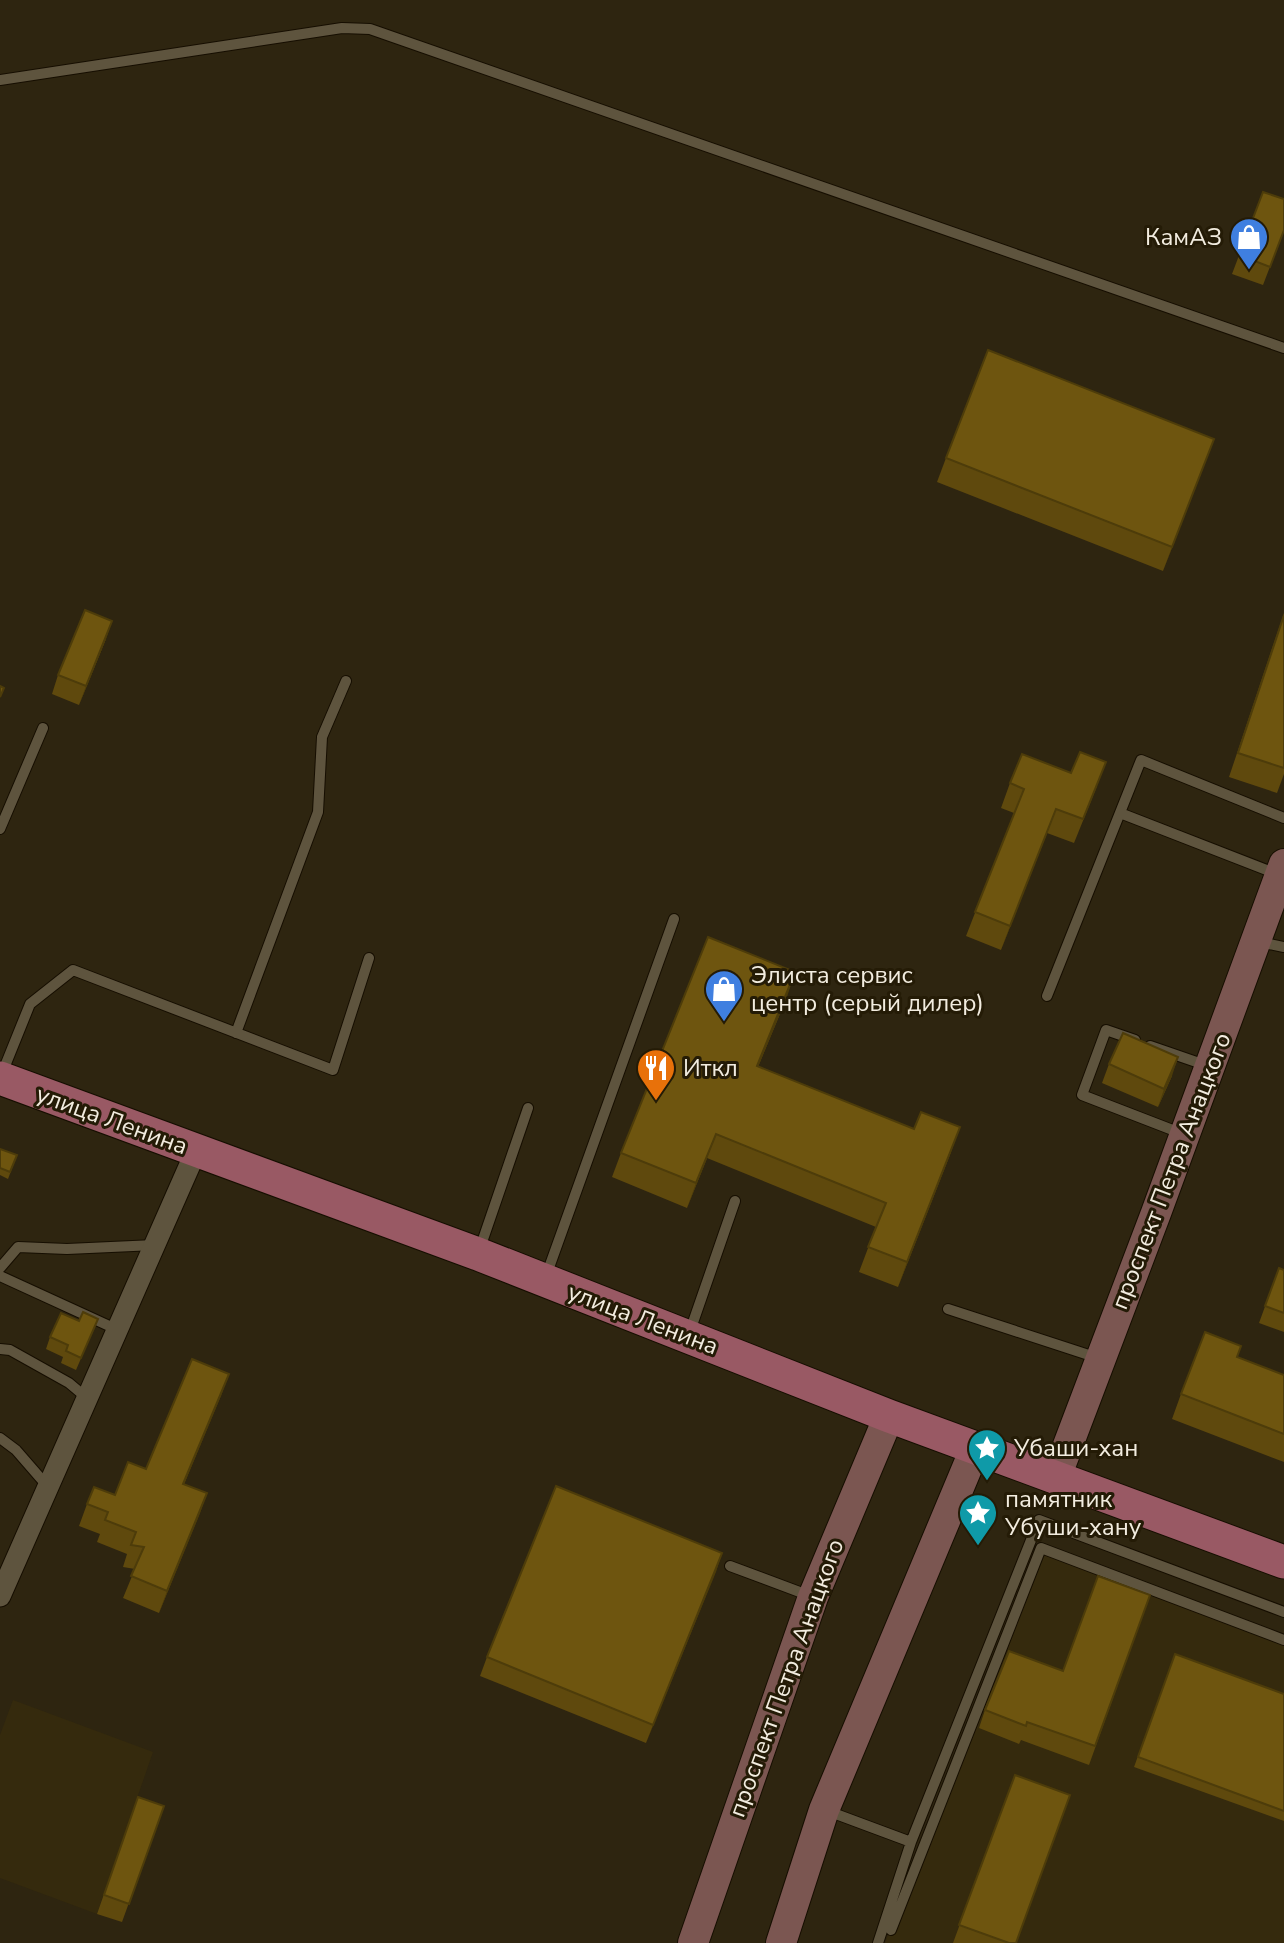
<svg xmlns="http://www.w3.org/2000/svg" width="1284" height="1943" font-family="'Nunito Sans',sans-serif">
  <rect width="100%" height="100%" fill="#2e2510"/>
  <path fill="#352a0d" d="M1041 1548 1284 1640V1943H885Z
    M13 1700 153 1752 97 1914 0 1878V1735Z"/>
  <g fill="none" stroke-linecap="round" stroke-linejoin="round">
    <defs>
      <path id="service" d="M0 80 342 28 370 29 1284 348
        M1120 813 1277 874
        M0 829 43 728
        M1259 942 1284 947
        M1047 996 1141 760 1284 818
        M236 1033 318 812 322 737 346 681
        M1135 1040 1106 1030 1082 1095 1183 1134
        M1150 1046 1208 1066
        M1 1076 30 1004 73 970 333 1070 369 958
        M479 1251 528 1108
        M0 1268 18 1247 67 1249 155 1245
        M0 1276 118 1330
        M546 1276 674 919
        M948 1309 1098 1358
        M689 1334 735 1201
        M0 1349 10 1350 69 1383 88 1399
        M0 1438 16 1450 49 1488
        M730 1566 813 1597
        M825 1810 911 1842
        M891 1930 1041 1548 1284 1640
        M878 1943 911 1842 1039 1520 1284 1612"/>
      <path id="minor" d="M0 1596 196 1151"/>
      <path id="secondary" d="M1056 1477 1156 1213 1284 864
        M693 1943 813 1597 889 1416
        M781 1943 824 1810 975 1449"/>
      <path id="primary" d="M0 1078 478 1254 889 1416 1284 1562"/>
    </defs>
    <use href="#service" stroke="#160e00" stroke-width="12"/>
    <use href="#minor" stroke="#160e00" stroke-width="23"/>
    <use href="#secondary" stroke="#160e00" stroke-width="32"/>
    <use href="#primary" stroke="#160e00" stroke-width="35"/>
    <use href="#service" stroke="#5e543e" stroke-width="10"/>
    <use href="#minor" stroke="#5e543e" stroke-width="21"/>
    <use href="#secondary" stroke="#7b5651" stroke-width="30"/>
    <use href="#primary" stroke="#995964" stroke-width="33"/>
  </g>
  <path fill="#5f490d" d="M1263 192 1284 230 1263 285 1232 274Z
    M946 458 1205 463 1163 571 937 482Z
    M1284 613V774L1277 793 1229 777Z
    M106 639 79 705 52 694 58 675Z
    M1010 783 1097 786 1074 843 1047 833 1001 950 966 936 1014 813 1001 808Z
    M787 997 758 1067 951 1152 898 1287 859 1272 876 1227 707 1158 687 1208 612 1177 621 1153Z
    M1109 1064 1172 1076 1158 1107 1102 1083Z
    M0 1149 17 1155 8 1179 0 1175Z
    M1279 1268 1284 1270V1332L1259 1323Z
    M98 1319 76 1370 61 1363 63 1357 46 1349 50 1337 79 1321Z
    M1237 1357 1284 1375V1462L1172 1419 1181 1394Z
    M229 1374 184 1484 207 1493 159 1613 123 1598 135 1569 123 1567 127 1554 97 1542 100 1534 79 1526 87 1504 115 1495 146 1469Z
    M722 1553 646 1743 480 1676 487 1657Z
    M1150 1595 1089 1765 1021 1740 1019 1744 979 1728 985 1710 1063 1671Z
    M1175 1654 1284 1694V1821L1134 1767Z
    M1015 1775 1016 1943H953Z
    M138 1797 164 1806 122 1922 97 1914Z"/>
  <path fill="#4d3c0a" d="M1214 439 1205 463 1163 571 1172 547Z
    M112 621 106 639 79 705 86 686Z
    M1056 809 1047 833 1001 950 1010 926Z
    M795 972 787 997 748 1091 757 1066Z
    M1178 1057 1172 1076 1158 1107 1164 1089Z
    M960 1127 951 1152 898 1287 907 1262Z
    M716 1134 707 1158 687 1208 696 1183Z
    M229 1374 221 1396 175 1506 183 1484Z
    M207 1493 199 1516 159 1613 167 1591Z
    M722 1553 716 1572 646 1743 653 1725Z"/>
  <path fill="#6e550f" stroke="#4d3c0a" stroke-width="2" d="M1263 192 1284 199V230L1270 267 1239 255Z
    M988 350 1214 439 1172 547 946 458Z
    M85 610 112 621 86 686 58 675Z
    M1284 615V768L1238 753Z
    M0 686 4 688 0 697Z
    M1080 752 1106 762 1083 819 1056 809 1010 926 975 912 1024 789 1010 783 1022 754 1071 773Z
    M708 937 795 972 757 1066 914 1129 921 1112 960 1127 907 1262 868 1247 886 1203 716 1134 696 1183 621 1153Z
    M1123 1033 1178 1057 1164 1089 1109 1064Z
    M0 1149 17 1155 10 1172 0 1168Z
    M1279 1268 1284 1270V1313L1265 1306Z
    M83 1312 98 1319 81 1358 66 1351 68 1345 50 1337 61 1313 79 1321Z
    M1205 1332 1241 1346 1237 1357 1284 1375V1434L1181 1394Z
    M192 1359 229 1374 183 1484 207 1493 167 1591 131 1576 144 1547 131 1545 136 1532 105 1520 108 1512 87 1504 94 1487 115 1495 128 1462 146 1469Z
    M556 1486 722 1553 653 1725 487 1657Z
    M1098 1576 1150 1595 1095 1746 1027 1722 1026 1726 985 1710 1009 1651 1063 1671Z
    M1175 1654 1284 1694V1811L1138 1757Z
    M1015 1775 1070 1795 1016 1943H1009L959 1925Z
    M138 1797 164 1806 129 1904 104 1895Z"/>
  <defs>
    <symbol id="shop-pin" viewBox="-11 -11 22 30"><path d="M0 17L-7.5 6A9.5 9.5 0 1 1 7.5 6Z" fill="#3f7fe0" stroke="#241b06"/><path d="M-5-2.5h2.3a2.7 3.5 0 0 1 5.4 0H5L5.5 6h-11ZM-1.5-2.5h3a1.5 2.3 0 0 0-3 0Z" fill="#fff"/></symbol>
    <symbol id="restaurant-pin" viewBox="-11 -11 22 30"><path d="M0 17L-7.5 6A9.5 9.5 0 1 1 7.5 6Z" fill="#e8710a" stroke="#241b06"/><path d="M-5-6h1v4h1v-4h1v4h1v-4h1v5L-1.5 .5V6h-2V.5L-5-1ZM5-6V6H3V1.5H1.5Q1.5-4 5-6Z" fill="#fff"/></symbol>
    <symbol id="sight-pin" viewBox="-11 -11 22 30"><path d="M0 17L-7.5 6A9.5 9.5 0 1 1 7.5 6Z" fill="#0f9aa8" stroke="#241b06"/><path d="M0-6L1.8-2.2L6-1.7L2.9 1.2L3.7 5.4L0 3.3L-3.7 5.4L-2.9 1.2L-6-1.7L-1.8-2.2Z" fill="#fff"/></symbol>
  </defs>
  <g fill-rule="evenodd">
    <use href="#shop-pin" x="1227" y="215" width="44" height="60"/>
    <use href="#shop-pin" x="702" y="967" width="44" height="60"/>
    <use href="#restaurant-pin" x="634" y="1046" width="44" height="60"/>
    <use href="#sight-pin" x="965" y="1426" width="44" height="60"/>
    <use href="#sight-pin" x="956" y="1491" width="44" height="60"/>
  </g>
  <g text-anchor="middle" stroke-width="6" stroke-linejoin="round" paint-order="stroke">
    <g font-size="24" fill="#f2ecdf" stroke="#241b06" text-anchor="start">
      <text x="1222" y="245" text-anchor="end">КамАЗ</text>
      <text x="751" y="983">Элиста сервис<tspan x="751" dy="28">центр (серый дилер)</tspan></text>
      <text x="683" y="1076">Иткл</text>
      <text x="1014" y="1456">Убаши-хан</text>
      <text x="1005" y="1507">памятник<tspan x="1005" dy="28">Убуши-хану</tspan></text>
    </g>
    <g font-size="24" fill="#f2ecdf" stroke="#241b06">
      <text transform="translate(112 1120) rotate(20)" y="8">улица Ленина</text>
      <text transform="translate(1171 1171) rotate(-69)" y="8">проспект Петра Анацкого</text>
      <text transform="translate(643 1319) rotate(21)" y="8">улица Ленина</text>
      <text transform="translate(786 1678) rotate(-70)" y="8">проспект Петра Анацкого</text>
    </g>
  </g>
</svg>
